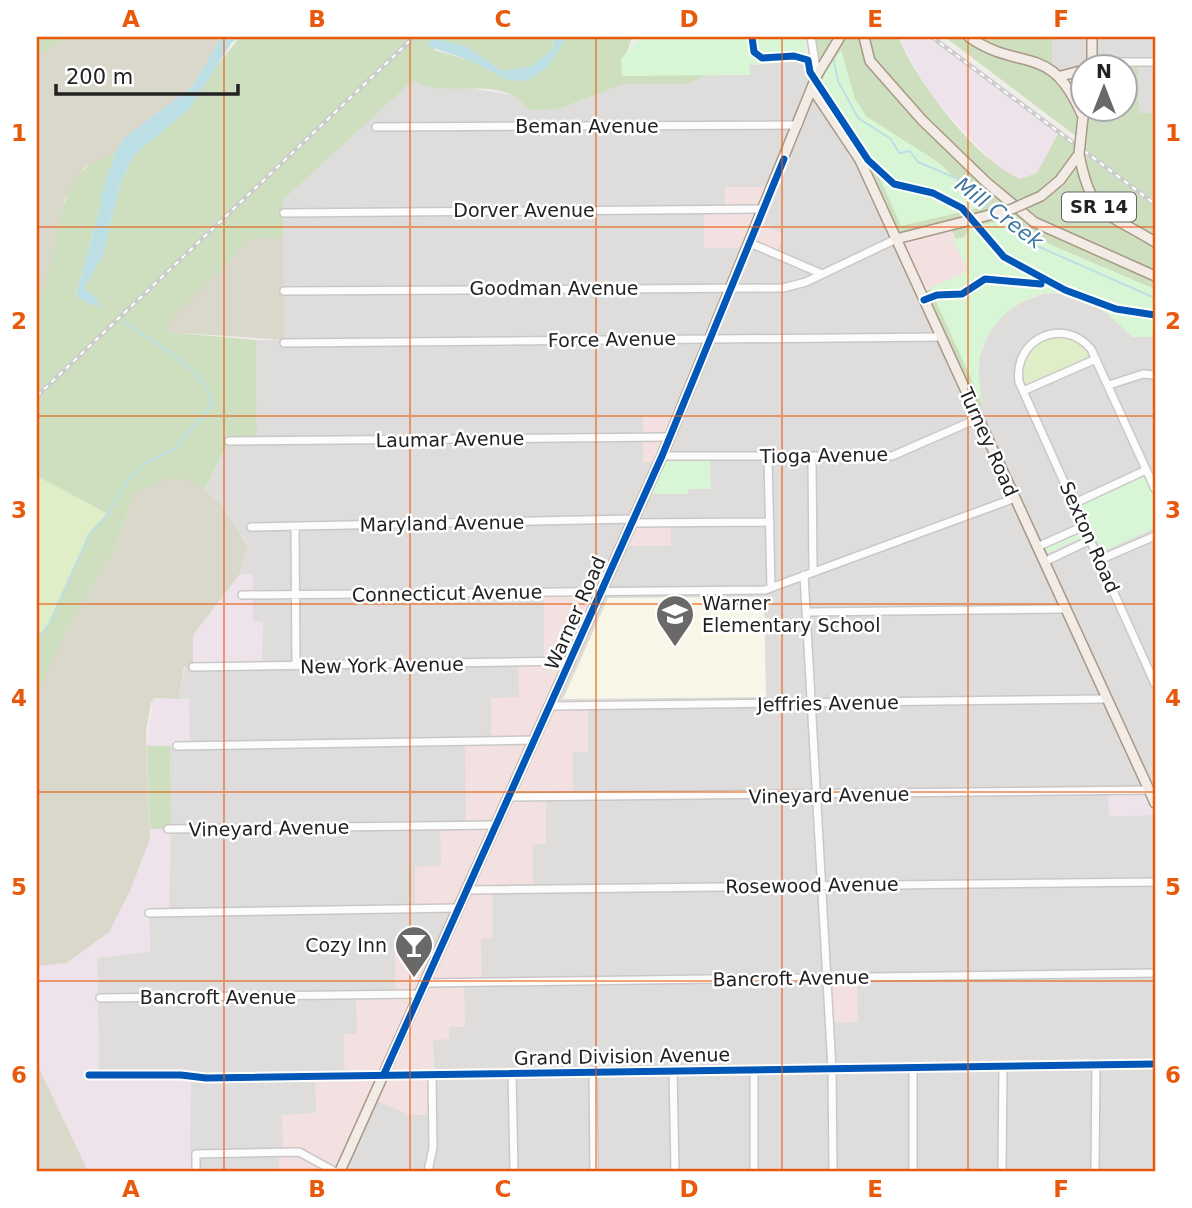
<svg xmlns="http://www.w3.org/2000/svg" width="1192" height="1208" font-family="'DejaVu Sans',sans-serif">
  <rect width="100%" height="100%" fill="#f0edea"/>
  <path fill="#dfdddc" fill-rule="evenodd" d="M1052 37H1155V113L1139 114 1138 62H1093L1061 76 1052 69Z
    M813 60 983 404 978 379 980 356 989 334 1003 315 1022 302 1044 294 1068 293 1109 314 1132 337H1155V803L1110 816 1155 815V1171H340L373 1099 411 1115 434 1073 433 1039 449 1027 481 938H493L492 890 533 844H546V799L573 798V752H588L551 705 544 662 491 741H466V825L441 867H416L459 908 440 951 395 952 396 995 357 1034 344 1035 345 1075 283 1153H279V1171H196L190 1155 99 1075 97 958 150 951 149 913 171 829 170 746H189V699H179L185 667 263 621H253V574H240L247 544 220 502 204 490 229 441H257L256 340H283V200L413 79 513 95 529 110 558 109 624 84H686L708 75H750L749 65ZM704 209H726L758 223 705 248Z"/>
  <path fill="#f2e1e0" d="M725 187H772L758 223 784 234 776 254 751 243 748 248H704V209H725Z
    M949 226 968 271 921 293 896 239Z
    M679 415 659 463 643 462V416Z
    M632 523H671V546H622Z
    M603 591 551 705H588V752H573V798L546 799V844L533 845V889L492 890 493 938 481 939 482 982 464 983 465 1027H449V1039L433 1040V1115H411L373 1099 340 1171H279V1153L283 1152 282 1115 316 1113 315 1076 345 1075 344 1034H357L356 996 396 995 395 952 440 951 459 908 415 909V867L441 866 440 825H466L465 741 491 740V698L519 697 518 662H544V592Z
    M827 977H857L858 1022 830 1023Z"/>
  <path fill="#eee3ea" d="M899 37H932L1080 147 1037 173 1020 179 1001 170 931 96Z
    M240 574H253V621H263L262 667H193V635Z
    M153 698 189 699 190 746H147Z
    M1149 790 1155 803V815L1109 816 1108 791Z
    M150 829H171L169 913H149L150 951 97 958 99 1074 191 1077 190 1154H196V1171H88L37 1064V966L67 963 109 932 130 891 150 839Z"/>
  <path fill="#f8f6e7" d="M764 597 766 697 563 699 608 598Z"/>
  <path fill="#dad8cb" d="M69 37H222L192 87 124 138 115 153 84 168 65 199 47 284 37 299V57Z
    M251 238H283L284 340 167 332 168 321Z
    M170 476 192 481 220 502 247 545 240 574 193 635V667H184L179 699 154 698 151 703 146 732 150 839 130 891 109 932 67 963 37 966 38 688 64 633 114 550 135 493Z
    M37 1064 88 1171H37Z"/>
  <path fill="#e0eec7" d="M1058 336 1075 340 1088 353 1087 359 1026 384C1011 361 1037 341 1058 336Z
    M37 476 108 514C73 551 69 601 37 639Z"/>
  <path fill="#cddfbe" d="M37 37H69L37 57Z
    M240 37H554L552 50 530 67 502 71 467 47 438 41 434 50 469 60 510 81 528 80 566 37H632L626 55 628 63 751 75H708L687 84H624L558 109 529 110C524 106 518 98 512 95 482 80 440 98 413 80L283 200V238H251L169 321 168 332 256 340 257 441H229L204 490C175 468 165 481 135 493L114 550 64 633 37 695V639L49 624 90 533 108 514 37 476V299C61 264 53 193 86 168 94 161 106 158 115 153L76 295 92 305 99 301 84 288 103 255 120 184 134 155 166 128Z
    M811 37H898C918 83 974 158 1020 179L1037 173 1059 132 1079 147 1081 140 945 37H1052V69L1083 116 1088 109 1126 108V66H1092V62H1138L1139 113H1155V337H1132C1114 319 1096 301 1070 294 1031 284 988 319 980 356 977 372 980 388 983 405L974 408 921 293 968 271 950 226 896 239 860 160 812 88 817 75Z
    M147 746H170L171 829H150Z"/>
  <path fill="#d8f6d5" d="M641 37H805L806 61 749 65 751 75 622 76 621 59Z
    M841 50 855 99 866 116 941 164 983 207 901 226 873 163 820 87 826 71Z
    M1008 219 1049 244 1155 289V337H1132C1114 319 1096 301 1070 294 1031 284 988 319 980 356 977 372 980 388 983 405L930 288 968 271 953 239 964 237 970 228Z
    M662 456H710L711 489H689L688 494H645Z
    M1145 476 1155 495V528L1102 552 1093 533 1048 553 1045 547 1089 527 1080 505Z"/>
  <path fill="#bcdfe5" d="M222 37H240L232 42 190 108 134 155 120 184 103 255 84 288 100 301 92 306 76 296 78 288 115 153 124 138 192 87Z
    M554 37H566L549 66 528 80 510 81 469 60 427 46 433 38 467 47 502 71 530 67 552 50Z"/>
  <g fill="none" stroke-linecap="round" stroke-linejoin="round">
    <path stroke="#bcdfe5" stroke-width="2" d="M829 37 831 47
      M833 56 838 81 858 118 891 139 899 153 910 151 918 162 956 178 993 210
      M101 199 111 168
      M1000 216 1037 246 1155 298
      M97 304 103 308
      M37 639 49 624 90 533 108 514 129 478 147 463 174 449 212 405C212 373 149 339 123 322"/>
    <defs>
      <path id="minor" d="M811 37 817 75
        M1092 62H1155
        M376 127 798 125
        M284 213 763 209
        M750 243 822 274
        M284 291 783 288 806 282 896 239
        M284 343 941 337
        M1109 385 1143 374 1155 375
        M1023 391 1096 359
        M229 441 670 437
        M662 456H892L979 418
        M768 456 771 588
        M812 457 813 572
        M1155 489 1091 349C1063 316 1013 339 1019 382L1155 684
        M1075 503 1146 470
        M632 523 770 522
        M295 526 296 666
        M251 527 633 519
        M1037 547 1084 526
        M1099 560 1155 536
        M1044 562 1090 540
        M804 575 832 1069 833 1171
        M242 595 765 590 1015 498
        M807 612 1064 609
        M193 667 571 661
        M551 706 1105 699
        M177 746 535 740
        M509 797 1149 790
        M168 829 497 825
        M468 890 1155 882
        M149 913 459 908
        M426 983 1155 973
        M100 998 420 994
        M913 1067V1171
        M754 1070V1171
        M593 1071 594 1171
        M673 1071 675 1171
        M512 1073 514 1171
        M89 1075H181L206 1078 1155 1064
        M196 1171V1154L299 1152 334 1171
        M428 1171 433 1148 432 1074
        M1002 1171 1003 1067
        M1095 1171 1096 1064"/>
      <path id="major" d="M864 37 870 61 922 120 986 182 1034 222 1155 276
        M969 37C1023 74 1050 40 1083 117
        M1092 37V66
        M1061 76 1084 70
        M812 88 860 160 1155 803
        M1079 154C1091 217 1105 211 1155 242
        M1041 196 1060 180 1079 154
        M896 239 959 223
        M340 1171 662 456 817 75 840 37"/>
    </defs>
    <use href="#minor" stroke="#c9c8c6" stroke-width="10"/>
    <use href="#major" stroke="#a79986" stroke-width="12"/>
    <use href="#minor" stroke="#fdfcfc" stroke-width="7"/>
    <use href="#major" stroke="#f3ece6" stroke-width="9"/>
    <defs>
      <path id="rail" d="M932 37 1155 204
        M37 396 414 37"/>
    </defs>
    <use href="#rail" stroke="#cccccb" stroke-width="4.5"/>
    <use href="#rail" stroke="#fff" stroke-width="2" stroke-dasharray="5" stroke-linecap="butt"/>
    <defs>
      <path id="major-bridge" d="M1079 154 1083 117
        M959 223 1012 209 1041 196"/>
    </defs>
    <use href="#major-bridge" stroke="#a79986" stroke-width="12" stroke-linecap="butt"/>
    <use href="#major-bridge" stroke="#f3ece6" stroke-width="9"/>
    <defs>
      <path id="cycleway" d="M752 37 754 52 762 58 794 56 808 60 810 72 868 160 894 184 933 193 962 208 1004 257 1065 290 1116 309 1155 315
        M924 300 937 295 962 294 985 279 1041 284
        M384 1074 662 456 784 159
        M89 1075H181L206 1078 1155 1064"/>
    </defs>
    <use href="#cycleway" stroke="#fff" stroke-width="11"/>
    <use href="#cycleway" stroke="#0057b8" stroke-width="7"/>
  </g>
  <path fill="none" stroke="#e8590c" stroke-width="2" stroke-opacity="0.55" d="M224 37V1171M410 37V1171M596 37V1171M782 37V1171M968 37V1171M37 227H1155M37 416H1155M37 604H1155M37 792H1155M37 981H1155"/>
  <defs>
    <symbol id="school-pin" viewBox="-11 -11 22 30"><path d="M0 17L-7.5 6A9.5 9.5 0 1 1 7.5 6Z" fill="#6a6968" stroke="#fff"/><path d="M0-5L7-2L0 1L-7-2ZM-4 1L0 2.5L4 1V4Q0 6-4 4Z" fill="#fff"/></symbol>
    <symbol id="bar-pin" viewBox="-11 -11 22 30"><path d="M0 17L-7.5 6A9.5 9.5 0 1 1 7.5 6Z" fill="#6a6968" stroke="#fff"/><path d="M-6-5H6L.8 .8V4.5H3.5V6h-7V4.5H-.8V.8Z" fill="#fff"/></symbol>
  </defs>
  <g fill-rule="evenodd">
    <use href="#school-pin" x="653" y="592" width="44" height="60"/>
    <use href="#bar-pin" x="392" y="923" width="44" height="60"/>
  </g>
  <g text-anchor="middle" stroke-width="5" stroke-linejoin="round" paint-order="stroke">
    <rect fill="#fff" stroke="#646464" stroke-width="2" x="1062" y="192.5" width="74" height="29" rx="5"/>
    <g font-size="18" font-weight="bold" fill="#222">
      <text x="1099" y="213">SR 14</text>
    </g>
    <g font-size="19" fill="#222" stroke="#fff">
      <text x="587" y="133">Beman Avenue</text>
      <text x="524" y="217">Dorver Avenue</text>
      <text x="554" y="295">Goodman Avenue</text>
      <text transform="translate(612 339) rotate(-1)" y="7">Force Avenue</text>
      <text transform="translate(450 439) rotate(-1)" y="7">Laumar Avenue</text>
      <text transform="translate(989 442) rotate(66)" y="7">Turney Road</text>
      <text transform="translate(824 455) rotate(-1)" y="7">Tioga Avenue</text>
      <text transform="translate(442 523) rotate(-1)" y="7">Maryland Avenue</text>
      <text transform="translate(1090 537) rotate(66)" y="7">Sexton Road</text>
      <text transform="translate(447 593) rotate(-1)" y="7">Connecticut Avenue</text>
      <text transform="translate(575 613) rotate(-66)" y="7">Warner Road</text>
      <text transform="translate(382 665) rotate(-1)" y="7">New York Avenue</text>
      <text transform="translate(828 703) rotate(-1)" y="7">Jeffries Avenue</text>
      <text transform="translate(829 795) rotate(-1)" y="7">Vineyard Avenue</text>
      <text transform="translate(269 828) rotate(-1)" y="7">Vineyard Avenue</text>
      <text transform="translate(812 885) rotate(-1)" y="7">Rosewood Avenue</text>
      <text transform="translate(791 978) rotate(-1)" y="7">Bancroft Avenue</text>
      <text x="218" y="1004">Bancroft Avenue</text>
      <text transform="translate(622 1056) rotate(-1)" y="7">Grand Division Avenue</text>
    </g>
    <g font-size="19" fill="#222" stroke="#fff" text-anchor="start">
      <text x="702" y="610">Warner<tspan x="702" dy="22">Elementary School</tspan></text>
      <text x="387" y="952" text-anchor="end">Cozy Inn</text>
    </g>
    <g font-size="21" font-style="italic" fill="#3e76a1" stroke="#fff">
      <text transform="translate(999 213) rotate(37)" y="7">Mill Creek</text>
    </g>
  </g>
  <rect width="1192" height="1208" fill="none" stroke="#ffffff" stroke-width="77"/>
  <g transform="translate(1104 88)"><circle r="33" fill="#ffffff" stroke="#a7a7a7" stroke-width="2"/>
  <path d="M0-5L12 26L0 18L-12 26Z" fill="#6a6968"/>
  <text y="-10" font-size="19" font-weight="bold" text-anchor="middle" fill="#222222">N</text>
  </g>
  <path d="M56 84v10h182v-10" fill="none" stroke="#222222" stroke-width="3.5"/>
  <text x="66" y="84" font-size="21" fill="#222222" stroke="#ffffff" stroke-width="5" paint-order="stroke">200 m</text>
  <rect x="38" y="38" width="1116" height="1132" fill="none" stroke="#e8590c" stroke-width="2.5"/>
  <g font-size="23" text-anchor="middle" font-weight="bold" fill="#e8590c">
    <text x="131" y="27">A</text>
    <text x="317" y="27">B</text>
    <text x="503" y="27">C</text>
    <text x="689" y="27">D</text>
    <text x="875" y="27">E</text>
    <text x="1061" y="27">F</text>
    <text x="19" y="141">1</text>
    <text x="1173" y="141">1</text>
    <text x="19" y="329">2</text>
    <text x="1173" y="329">2</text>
    <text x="19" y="518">3</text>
    <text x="1173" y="518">3</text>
    <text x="19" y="706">4</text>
    <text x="1173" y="706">4</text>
    <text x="19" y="895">5</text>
    <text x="1173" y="895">5</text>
    <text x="19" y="1083">6</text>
    <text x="1173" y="1083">6</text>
    <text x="131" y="1197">A</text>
    <text x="317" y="1197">B</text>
    <text x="503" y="1197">C</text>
    <text x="689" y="1197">D</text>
    <text x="875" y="1197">E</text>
    <text x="1061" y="1197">F</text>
  </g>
</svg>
